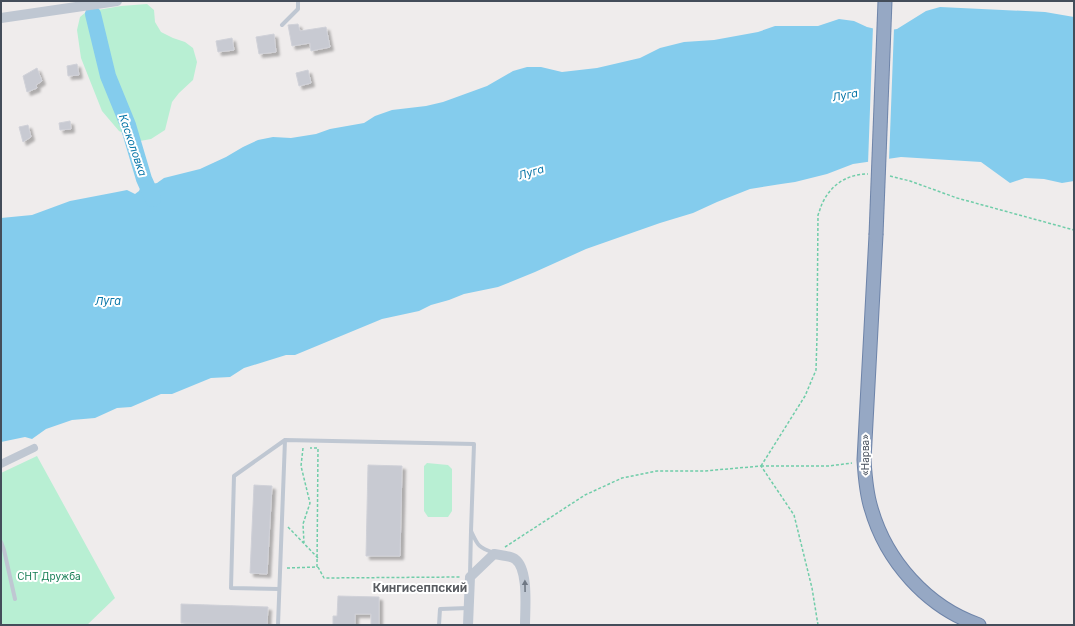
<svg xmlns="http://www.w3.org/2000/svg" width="1075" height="626" font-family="Inter,sans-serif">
  <defs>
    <filter id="shadow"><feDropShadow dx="3.5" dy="3.5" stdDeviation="1" flood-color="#0004"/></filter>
  </defs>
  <rect width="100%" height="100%" fill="#efecec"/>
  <path fill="#b8efd3" d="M147 4 154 10 155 22 161 32 173 38 185 42 193 48 197 62 193 80 179 93 172 102 165 130 151 139 140 141 119 131 102 111 81 58 77 30 80 17 86 12 121 6Z
    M37 456 115 598 87 625H1V473Z
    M427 463 448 465 452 469V511L448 517H428L424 511V466Z"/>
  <path fill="#84cced" d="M940 7 1045 12 1074 17V181L1062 183 1044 179 1025 178 1010 183 981 162 901 157 853 164 827 174 795 182 781 184 750 189 717 202 693 213 660 223 586 249 535 272 498 287 464 294 449 300 431 305 419 311 382 319 295 355H286L244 368 230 377 211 378 172 394H161L131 407 117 408 95 418 72 420 46 429 32 439 25 437 1 442V218L32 215 70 201 117 192 127 190 135 194 139 191 144 179 152 184 157 183 164 178 200 169 226 157 243 147 258 140 273 137 291 138 316 134 330 129 364 123 375 116 392 110 426 106 443 102 487 86 513 71 527 67H541L562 72 597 68 640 58 660 48 684 42 714 40 758 32 775 26H818L839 19 854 21 867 27 884 31 897 29 926 11Z"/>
  <path fill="#efecec" d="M873 26 884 29 894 28 889 161 868 164Z"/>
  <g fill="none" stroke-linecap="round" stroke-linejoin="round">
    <path stroke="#84cced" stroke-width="16" d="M93 14 108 76 128 125 144 179 153 199"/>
  </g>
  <path fill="#c8cad2" stroke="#d0d1d8" filter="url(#shadow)" d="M298 24 300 31 326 27 330 47 311 51 310 43 292 46 288 25Z
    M274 34 276 52 259 54 256 37Z
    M232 38 234 50 218 52 216 41Z
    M77 64 79 75 68 76 67 66Z
    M37 68 42 81 36 85 37 88 27 92 23 76Z
    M308 70 311 83 299 86 296 73Z
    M70 121 71 129 60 130 59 123Z
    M28 125 31 137 23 142 19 127Z
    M368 465 402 466 400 556H366Z
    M254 485 272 486 267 574 250 573Z
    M338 596 379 597V625H371V614H355V625H333V616H337Z
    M181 604 268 607 267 625 181 623Z"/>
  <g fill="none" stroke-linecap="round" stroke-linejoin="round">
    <defs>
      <path id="trunk" d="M876 235 864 460C865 476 866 492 871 508 886 561 927 607 979 625"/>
    </defs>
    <use href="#trunk" stroke="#6e84a9" stroke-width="15"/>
    <path stroke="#70cda9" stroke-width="1.5" stroke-dasharray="3 2" stroke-linecap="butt" d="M890 176 910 181 957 198 1074 230
      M303 448 301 466 310 503 303 524 304 543
      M761 466 805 396 816 370 817 336 818 215C820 210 821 205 824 200 833 183 849 174 868 174
      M761 466H829L852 463
      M288 527 318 558
      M505 547 585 495 622 478 657 471H704L761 466 794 515 812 588 818 625
      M318 567 324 578 460 577
      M287 568 317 567 318 448H310"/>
    <path stroke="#bfc7d2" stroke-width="4" d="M282 25 298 9V1
      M1 542 4 550 15 599
      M470 575 471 531C478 546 478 547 494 553
      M279 589 231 588 234 476 285 440
      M278 625 285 440 474 444 471 531
      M439 625 440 609 468 608"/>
    <path stroke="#bfc7d2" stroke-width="8" d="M1 464 34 448"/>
    <path stroke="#bfc7d2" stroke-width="10" d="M1 18 117 1
      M468 625 470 577 494 554C499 555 511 556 515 559 529 569 525 609 525 625"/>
    <use href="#trunk" stroke="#96a8c4" stroke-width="13"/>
    <defs>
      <path id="trunk-bridge" d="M876 235 885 1"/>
    </defs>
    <use href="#trunk-bridge" stroke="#6e84a9" stroke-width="15" stroke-linecap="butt"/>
    <use href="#trunk-bridge" stroke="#96a8c4" stroke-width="13"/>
  </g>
  <defs><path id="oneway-solid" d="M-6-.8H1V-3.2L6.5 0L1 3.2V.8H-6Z"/></defs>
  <use fill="#6f7884" href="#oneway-solid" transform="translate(525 586) rotate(-91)"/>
  <g text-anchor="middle" stroke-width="4" stroke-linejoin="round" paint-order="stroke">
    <g font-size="10" fill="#444d5a" stroke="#fff">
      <text transform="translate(865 455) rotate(-90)" y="4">«Нарва»</text>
    </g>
    <g font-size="10" fill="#147c53" stroke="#fff">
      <text x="49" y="580">СНТ Дружба</text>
    </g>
    <g font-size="11" font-style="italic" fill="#0976a8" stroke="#fff">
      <text transform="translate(845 95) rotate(-10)" y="4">Луга</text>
      <text transform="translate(133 145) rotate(71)" y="4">Касколовка</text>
      <text transform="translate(531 172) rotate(-16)" y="4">Луга</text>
      <text x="108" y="305">Луга</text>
    </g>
    <g font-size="12" font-weight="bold" fill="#595c61" stroke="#fff">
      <text x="420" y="592">Кингисеппский</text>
    </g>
  </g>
  <rect width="1075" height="626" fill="none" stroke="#444d5a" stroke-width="4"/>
</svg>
